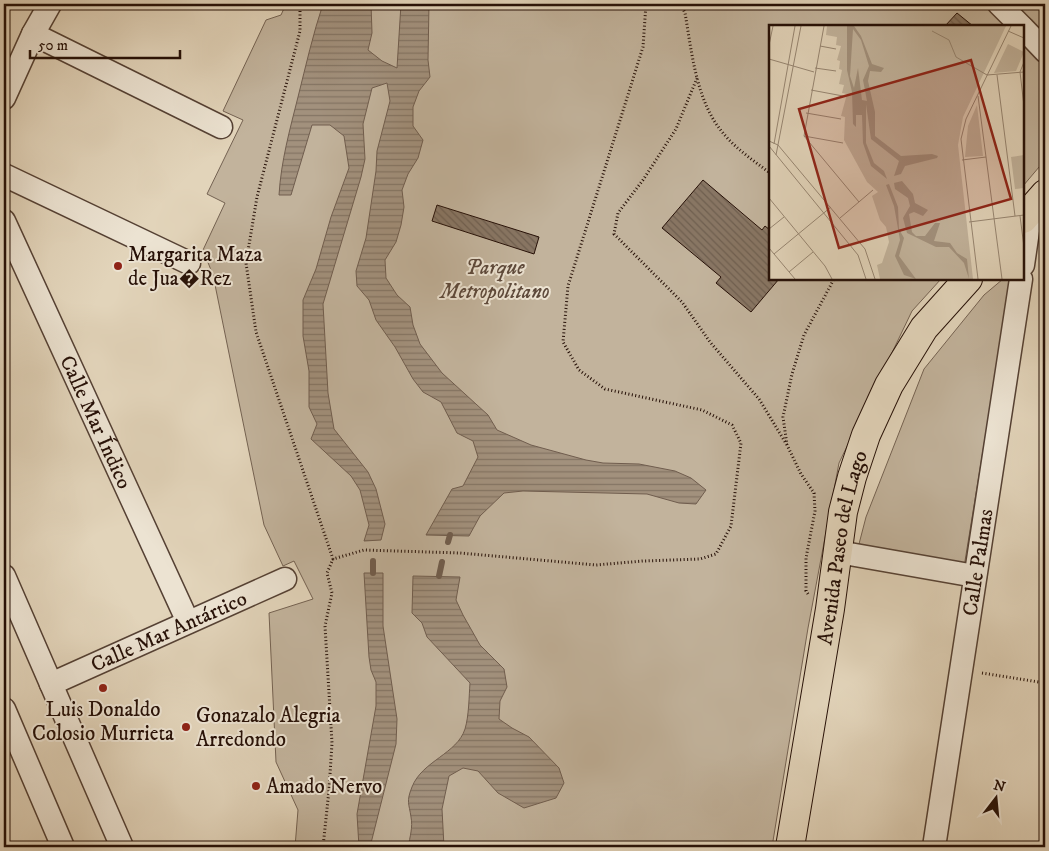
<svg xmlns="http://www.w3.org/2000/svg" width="1049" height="851" font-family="'IM FELL DW Pica',serif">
  <defs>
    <pattern id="water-rules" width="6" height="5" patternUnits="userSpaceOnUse" patternTransform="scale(1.25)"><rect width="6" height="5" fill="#a2917d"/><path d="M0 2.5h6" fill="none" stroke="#847564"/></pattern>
    <pattern id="building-back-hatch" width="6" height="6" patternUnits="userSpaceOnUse" patternTransform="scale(1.25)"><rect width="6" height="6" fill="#887664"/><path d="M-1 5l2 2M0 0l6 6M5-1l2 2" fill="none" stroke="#6f5f50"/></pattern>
  </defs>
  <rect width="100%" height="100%" fill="#e2d4ba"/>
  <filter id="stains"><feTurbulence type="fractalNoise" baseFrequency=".004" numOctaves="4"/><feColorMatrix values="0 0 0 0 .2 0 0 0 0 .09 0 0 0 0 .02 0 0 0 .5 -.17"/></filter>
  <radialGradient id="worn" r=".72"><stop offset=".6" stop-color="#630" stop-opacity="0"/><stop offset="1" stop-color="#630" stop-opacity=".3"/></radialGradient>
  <path fill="#c2b39c" stroke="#746252" d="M286 4H1045V160L1023 186V26H770V279H941L912 311 839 463 808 628 772 847H295L298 810 276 762 269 613 313 599 294 561 283 566 264 525 213 275 203 250 225 203 207 194 243 120 223 111 266 20 281 15Z
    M1003 279H1011L964 567 859 544 866 517 924 369 984 295Z"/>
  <path fill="url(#water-rules)" stroke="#705d4e" d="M323 4H371L372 33 368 50 382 61 397 68 401 4H429L428 60 430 77 419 91 413 107V126L423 140 418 158 408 174 402 190 404 207 401 225 396 242 385 260 386 278 397 295 410 307 413 325 420 344 442 373 488 415 497 430 531 445 586 460 603 463 639 464 675 471 691 478 706 490 696 504 679 503 647 494 523 491 504 493 480 516 469 536 426 535 452 489 463 486 478 457 473 441 457 433 441 402 423 392 413 379 395 347 376 320 369 300 357 286 356 271 366 238 376 171 377 151 390 101 387 83 372 88 363 124 365 159 361 177 323 304 328 393 334 429 368 472 376 489 385 524 381 540 364 541 369 525 360 490 351 476 311 439 317 424 309 407V371L303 336V300L316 269 331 217 349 168 344 136 330 125H312L291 195H279C281 161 290 129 298 97 306 65 313 34 323 4Z
    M364 573H383V626L397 719 396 744 370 847H359L357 814 376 706V682L371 670 369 657Z
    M413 576 460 577 456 600 463 615 480 645 504 669 507 687 500 701 499 719 512 728 529 737 559 768 564 783 556 798 524 808 498 793 478 771 463 768 449 776 442 809 444 847H408C410 837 413 827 411 817 409 803 406 802 412 787 422 761 457 754 465 729 469 716 469 696 470 683L427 637 422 623 412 613Z"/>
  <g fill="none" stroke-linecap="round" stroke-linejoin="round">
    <path stroke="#705d4e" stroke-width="6" d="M448 542 450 535
      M373 561V573
      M439 576 442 562"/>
  </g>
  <path fill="url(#building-back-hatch)" stroke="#261007" d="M957 13 973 26H945Z
    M703 180 762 230 765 226 770 230V279H779L751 312 716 283 721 277 662 228Z
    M437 205 539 237 534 254 432 221Z"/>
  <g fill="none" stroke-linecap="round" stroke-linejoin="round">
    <defs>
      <g id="minor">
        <path d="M999 4 1021 26"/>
        <path d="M1023 28 1045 51"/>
        <path d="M33 34 221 127"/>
        <path d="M4 98 33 34 50 4"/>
        <path d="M4 175 189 263"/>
        <path id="s1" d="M4 221 188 622"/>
        <path d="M1023 265 1031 210"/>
        <path d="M838 552 975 576"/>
        <path d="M4 576 122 847"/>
        <path id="s2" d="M51 684 285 579"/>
        <path d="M4 709 63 847"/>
        <path id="s3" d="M934 847 1021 279"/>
      </g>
      <g id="major">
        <path d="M1023 219 1045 194"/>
        <path id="s4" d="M790 847 830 609 843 512 852 477 866 435 889 385 924 328 968 279"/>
      </g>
    </defs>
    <use href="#minor" stroke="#554134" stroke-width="25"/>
    <use href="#major" stroke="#261007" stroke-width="30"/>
    <path stroke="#261007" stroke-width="3" stroke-dasharray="1 2.5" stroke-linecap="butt" d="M300 4V31L257 197 246 263 256 332 333 559 364 550 460 553 596 565 643 561 700 559 716 554 731 526 741 443 732 425 702 410 605 389 579 370 563 342 568 286 643 47 646 4
      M681 4 685 13C692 53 696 101 723 133 736 149 754 161 770 173
      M697 78 676 129 643 180 618 213 614 234 682 302 710 342 759 399 787 445
      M808 594 806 591V558L815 511 814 493 801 474 787 445 783 417 792 374 804 335 834 279
      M982 673 1045 683
      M323 847 329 790 332 743 325 626 332 593 327 573 333 559"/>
    <use href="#minor" stroke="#ece3d2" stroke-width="22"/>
    <use href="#major" stroke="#e2d4ba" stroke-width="28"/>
  </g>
  <g fill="#8f2418" stroke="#ece3d2" stroke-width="2">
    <circle cx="118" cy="266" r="5"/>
    <circle cx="103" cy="688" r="5"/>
    <circle cx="186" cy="727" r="5"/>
    <circle cx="256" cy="786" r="5"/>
  </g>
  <g text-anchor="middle" stroke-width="4" stroke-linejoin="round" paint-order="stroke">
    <g font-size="21" fill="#261007" stroke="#ece3d2" text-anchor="start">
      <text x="128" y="261">Margarita Maza<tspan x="128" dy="24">de Jua�Rez</tspan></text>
      <text x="103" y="716" text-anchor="middle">Luis Donaldo<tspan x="103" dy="24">Colosio Murrieta</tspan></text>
      <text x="196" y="722">Gonazalo Alegria<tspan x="196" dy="24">Arredondo</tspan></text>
      <text x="266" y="793">Amado Nervo</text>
    </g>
    <g font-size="21" font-style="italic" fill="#5d493b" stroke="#ece3d2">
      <text x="495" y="274">Parque<tspan x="495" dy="24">Metropolitano</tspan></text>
    </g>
    <g font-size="21" fill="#261007" stroke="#ece3d2">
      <text dy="7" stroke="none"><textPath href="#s1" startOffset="221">Calle Mar Índico</textPath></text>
      <text dy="7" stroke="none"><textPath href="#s4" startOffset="304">Avenida Paseo del Lago</textPath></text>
      <text dy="7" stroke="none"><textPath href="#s3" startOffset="288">Calle Palmas</textPath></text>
      <text dy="7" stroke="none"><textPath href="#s2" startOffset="129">Calle Mar Antártico</textPath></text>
    </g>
  </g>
  <g transform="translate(769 25)">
    <rect width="255" height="255" fill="#e2d4ba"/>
    <path d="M58 1H237L194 92 189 120 204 254H111L108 240 113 238 120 217 117 202 111 195 103 171 109 167 98 157 75 115 76 92 72 91 78 69 73 68 75 60 70 59 73 45 70 44 71 36 68 35 72 21 67 20 68 12 57 10ZM239 19 255 27 247 46 225 48ZM208 80 214 131 196 132 199 101ZM255 130V163L246 164 242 132Z" fill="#c2b39c"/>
    <path d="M78 1H85L92 11 103 39 115 43 112 47 101 46 99 56 106 87V111L132 131 163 129 169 131 168 133 136 141 132 149 125 151 130 136 102 114 97 79V118L105 138 115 146 118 154 102 141 94 118 93 90H87V102L84 99 83 67 78 45ZM84 4 92 15 100 41 94 55 98 76 93 75 89 43 85 63 81 51ZM133 156 144 169 146 178 159 185 154 191 145 187 140 189 143 207 147 211H156L166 198H171L165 216 181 218 188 228 198 234 200 254 195 238 180 222H167L138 208 134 193 141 181 139 173 126 164 125 158ZM120 159 129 182 130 204 135 213 130 231 147 254 135 250 126 231 131 215 125 181 117 160Z" fill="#a2917d" fill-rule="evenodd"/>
    <path fill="none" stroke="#978672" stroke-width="1" d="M55 1 35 111 90 177M163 6 180 15 187 32 218 50 255 47M239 6 255 13M0 20 4 1M51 21 67 24M0 34 45 47M255 37 251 47 255 81M46 43 67 46M228 50 246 191M42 65 74 71M209 71 233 254M37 88 72 94M35 111 74 118M0 116 9 120 96 224 106 254M5 119 26 1M0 121 89 230 97 254M7 130 32 1M193 135 217 132M0 173 56 241 63 254M251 191 255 222M71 193 104 165M200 197 255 190M0 204 15 192M0 223 26 254M5 229 62 182M20 247 44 227M209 254 192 114 197 94 242 1"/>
    <path fill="#8f2418" fill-opacity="0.15" stroke="#8f2418" stroke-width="2.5" d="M202 35 242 174 70 223 30 84Z"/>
    <rect width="255" height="255" fill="none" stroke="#261007" stroke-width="2.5"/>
  </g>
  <rect width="1049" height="851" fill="none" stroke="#e2d4ba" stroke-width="20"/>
  <rect x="5" y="5" width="1039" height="841" fill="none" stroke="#261007" stroke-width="2.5"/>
  <rect x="10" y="10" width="1029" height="831" fill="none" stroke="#261007"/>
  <g transform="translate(996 798) rotate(16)" stroke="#ece3d2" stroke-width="4" paint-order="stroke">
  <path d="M0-4L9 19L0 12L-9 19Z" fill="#261007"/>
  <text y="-8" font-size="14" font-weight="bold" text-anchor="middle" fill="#261007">N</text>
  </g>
  <path d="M30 50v8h150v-8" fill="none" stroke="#261007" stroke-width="2.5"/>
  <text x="38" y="50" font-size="15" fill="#261007" stroke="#ece3d2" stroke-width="4" paint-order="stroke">50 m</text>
  <rect width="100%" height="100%" filter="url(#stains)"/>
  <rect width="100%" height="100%" fill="url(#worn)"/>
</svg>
